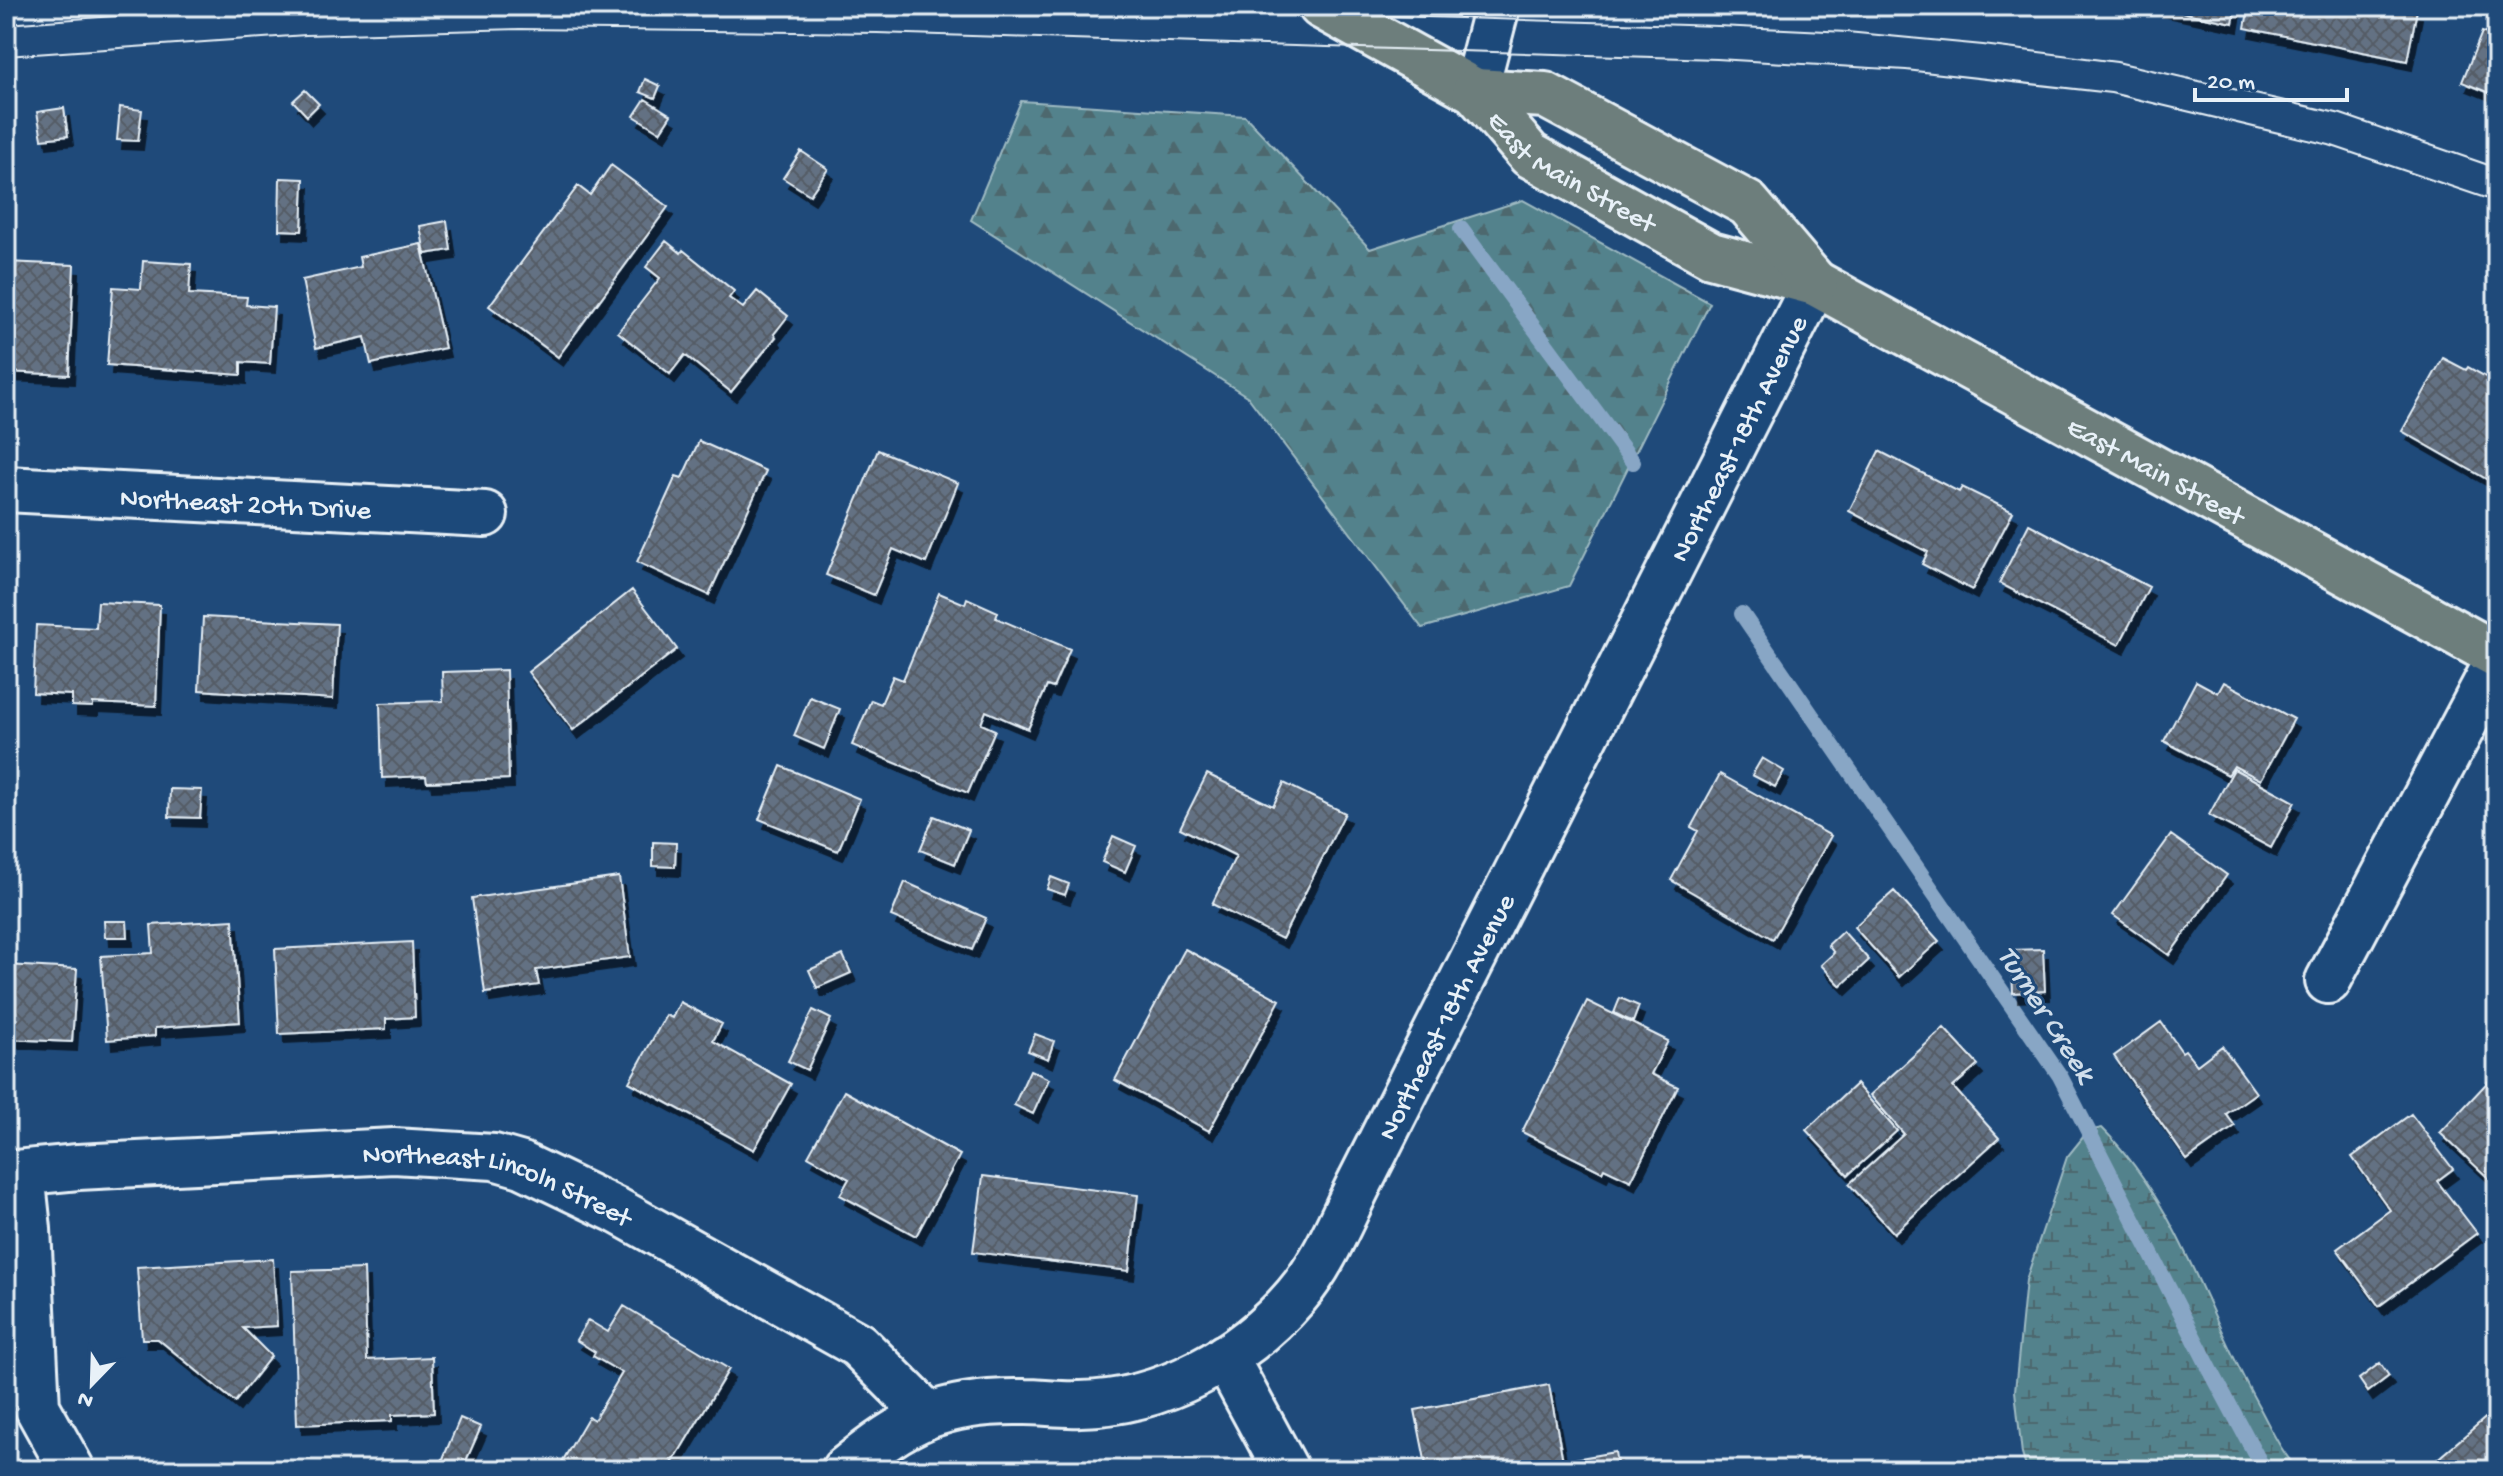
<svg xmlns="http://www.w3.org/2000/svg" width="2503" height="1476" font-family="'Gochi Hand',sans-serif">
  <defs>
    <pattern id="forest-firs" width="22" height="20" patternUnits="userSpaceOnUse" patternTransform="scale(2)"><rect width="22" height="20" fill="#53828c"/><path d="M5 1l3.5 6h-7zM16 11l3.5 6h-7z" fill="#4d686e"/></pattern>
    <pattern id="wetland-marsh" width="20" height="14" patternUnits="userSpaceOnUse" patternTransform="scale(2)"><rect width="20" height="14" fill="#53828c"/><path d="M1 5h8M5 5V1M11 12h8M15 12V8" fill="none" stroke="#4d686e"/></pattern>
    <pattern id="building-cross-hatch" width="8" height="8" patternUnits="userSpaceOnUse" patternTransform="scale(2)"><rect width="8" height="8" fill="#647183"/><path d="M0 0l8 8M0 8l8-8" fill="none" stroke="#555c66"/></pattern>
    <filter id="shadow"><feDropShadow dx="5" dy="9" stdDeviation="0" flood-color="#0009"/></filter>
  </defs>
  <rect width="100%" height="100%" fill="#1f4a7a"/>
  <filter id="ink" filterUnits="userSpaceOnUse"><feTurbulence type="fractalNoise" baseFrequency=".0125" numOctaves="2"/><feDisplacementMap in="SourceGraphic" scale="16" xChannelSelector="R" yChannelSelector="G"/><feConvolveMatrix kernelMatrix="1 2 1 2 8 2 1 2 1" color-interpolation-filters="sRGB"/></filter>
  <g filter="url(#ink)">
    <path fill="url(#forest-firs)" stroke="#9ebac2" stroke-width="2" d="M1021 101 1245 116 1370 249 1523 200 1710 303 1569 586 1422 628 1248 397 971 220Z"/>
    <path fill="url(#wetland-marsh)" stroke="#9ebac2" stroke-width="2" d="M2102 1128C2178 1204 2206 1311 2257 1403 2270 1426 2280 1452 2299 1470H2027L2022 1454 2015 1391 2026 1280 2067 1157 2088 1131Z"/>
    <g fill="none" stroke-linecap="round" stroke-linejoin="round">
      <path stroke="#88a6c5" stroke-width="16" d="M1461 229 1633 462
        M1742 614 2060 1076 2211 1371 2264 1470"/>
    </g>
    <path fill="url(#building-cross-hatch)" stroke="#e8f1f8" stroke-width="2" filter="url(#shadow)" d="M2152 6H2236L2233 23Z
      M2249 6H2400L2417 10 2407 61 2245 28Z
      M2482 32 2497 38V96L2462 82Z
      M645 79 660 86 655 98 640 92Z
      M305 90 319 104 307 116 293 101Z
      M645 99 671 115 660 132 634 116Z
      M120 107 142 110 138 141 117 140Z
      M64 108 68 136 42 139 37 112Z
      M801 151 828 169 810 195 783 178Z
      M611 165 668 207 558 357 489 306 578 186 590 195Z
      M280 178 304 179 302 231 279 230Z
      M447 221 451 250 425 254 420 226Z
      M666 241 681 253 683 250 734 291 729 298 743 308 757 291 788 316 774 334 776 337 731 392 685 355 670 374 618 332 660 278 646 267Z
      M421 244 445 348 371 364 365 337 316 348 302 280 361 267 359 257Z
      M143 261 191 264 189 294 247 297 246 305 274 307 270 364 241 362V375L107 365 113 287 141 289Z
      M6 262 74 265 69 375 6 372Z
      M2443 358 2466 370 2468 367 2497 383V485L2402 431Z
      M699 441 766 471 709 595 637 562 676 476 682 478Z
      M878 450 958 483 926 563 893 549 874 595 826 575Z
      M1879 451 1959 492 1962 487 2013 512 1972 590 1922 564 1928 552 1849 511Z
      M2029 524 2149 587 2119 645 1999 583Z
      M632 590 677 649 573 730 528 672Z
      M939 593 965 604 967 598 998 612 996 618 1070 649 1053 688 1047 686 1028 729 986 711 981 724 995 730 968 793 852 745 871 700 881 704 893 676 903 680Z
      M98 602 160 605 156 706 93 703V707L72 706V695L33 693 36 625 96 628Z
      M203 617 337 624 333 699 199 690Z
      M506 670 509 779 427 782 426 776 382 778 380 703 443 701 442 672Z
      M2196 681 2218 693 2224 682 2294 719 2261 780 2234 766 2228 775 2164 741Z
      M810 697 840 709 824 749 794 736Z
      M1762 758 1784 771 1775 787 1752 775Z
      M781 766 860 799 838 851 759 819Z
      M2234 769 2295 802 2271 848 2209 815Z
      M1207 774 1273 806 1284 783 1345 813 1282 939 1212 904 1236 856 1180 828Z
      M1720 774 1831 836 1773 939 1671 880 1698 831 1691 827Z
      M170 789 202 790 200 818 169 817Z
      M934 816 969 830 955 864 920 850Z
      M2171 835 2227 875 2169 955 2113 915Z
      M1113 836 1136 846 1125 872 1102 862Z
      M653 842 676 843 675 867 653 866Z
      M619 877 630 957 536 970 539 985 485 993 472 898Z
      M1051 877 1069 884 1065 895 1047 889Z
      M905 882 986 918 972 950 891 916Z
      M1894 891 1939 941 1899 977 1854 927Z
      M233 920 240 1022 155 1028V1036L107 1040 101 956 153 953 151 925Z
      M104 921H127L128 937H105Z
      M1843 931 1869 960 1841 986 1821 965 1834 953 1828 945Z
      M412 942 415 1017 386 1019V1029L279 1034 275 949Z
      M1185 949 1280 1000 1209 1131 1115 1080Z
      M2043 949 2045 991 2013 993 2011 950Z
      M843 955 851 973 817 988 809 970Z
      M6 965 77 969 72 1042 6 1039Z
      M1620 998 1639 1006 1633 1022 1614 1013Z
      M1587 1001 1668 1041 1651 1074 1678 1087 1631 1181 1604 1168 1602 1172 1522 1132Z
      M680 1002 722 1024 713 1041 791 1084 754 1150 629 1082 666 1015 672 1018Z
      M813 1010 831 1019 807 1070 788 1061Z
      M2161 1022 2182 1052 2185 1050 2197 1065 2222 1046 2256 1093 2226 1114 2235 1126 2187 1160 2114 1056Z
      M1944 1028 1978 1065 1953 1087 1999 1138 1894 1233 1849 1184 1904 1134 1870 1095Z
      M1035 1034 1054 1041 1048 1059 1028 1051Z
      M1030 1070 1049 1079 1033 1114 1014 1105Z
      M2497 1072V1186L2440 1133Z
      M1856 1084 1897 1131 1848 1175 1806 1130Z
      M844 1091 960 1155 916 1236 840 1195 849 1179 808 1156Z
      M2411 1114 2453 1169 2437 1181 2477 1233 2379 1306 2337 1249 2390 1210 2352 1157Z
      M983 1176 1138 1195 1129 1271 973 1252Z
      M273 1259 277 1326 243 1328 271 1356 235 1402 158 1339H142L137 1267Z
      M364 1269 367 1360 432 1357 434 1413 392 1415V1421L297 1425 292 1271Z
      M624 1306 729 1369 668 1470H563L559 1467 587 1419 589 1417 594 1420 622 1373 593 1356 595 1352 576 1340 588 1320 608 1332Z
      M2380 1363 2389 1376 2368 1392 2359 1379Z
      M1549 1385 1563 1461 1615 1452 1618 1470H1427L1415 1410Z
      M2497 1408V1470H2440L2434 1462Z
      M460 1418 481 1427 462 1470 442 1461Z"/>
    <g fill="none" stroke-linecap="round" stroke-linejoin="round">
      <defs>
        <g id="minor">
          <path d="M1475 91 1497 6"/>
          <path id="s1" d="M6 489 485 514"/>
          <path d="M2328 981 2497 662"/>
          <path d="M22 1173 28 1229 37 1407 72 1470"/>
          <path id="s2" d="M6 1174 78 1167 394 1151 494 1157 522 1165 616 1210 858 1345 927 1414"/>
          <path d="M1225 1357 1286 1470"/>
          <path id="s3" d="M844 1470C907 1419 943 1400 1025 1402 1043 1402 1062 1405 1080 1404 1162 1403 1243 1358 1296 1296 1323 1265 1340 1222 1358 1186L1815 283"/>
        </g>
        <g id="major">
          <path id="s4" d="M1321 6 1475 91 1530 155 1711 255 1815 283 2497 655"/>
          <path d="M1475 91 1545 95 1748 204 1815 283"/>
        </g>
      </defs>
      <use href="#minor" stroke="#e8f1f8" stroke-width="50"/>
      <use href="#major" stroke="#e8f1f8" stroke-width="50"/>
      <use href="#minor" stroke="#1f4a7a" stroke-width="44"/>
      <use href="#major" stroke="#6d7e7c" stroke-width="44"/>
      <path stroke="#e8f1f8" stroke-width="2" d="M1069 6 1718 26 1847 32 1983 45 2117 62 2341 114 2497 168
        M6 24 250 6
        M6 56 306 35 520 29 877 33 1717 59 1906 70 2111 93 2329 145 2497 202"/>
    </g>
  </g>
  <g text-anchor="middle" stroke-width="6" stroke-linejoin="round" paint-order="stroke">
    <g font-size="28" fill="#e8f1f8" stroke="#1f4a7a">
      <text dy="10" stroke="none"><textPath href="#s4" startOffset="304">East Main Street</textPath></text>
      <text dy="10" stroke="none"><textPath href="#s3" startOffset="1468">Northeast 18th Avenue</textPath></text>
      <text dy="10" stroke="none"><textPath href="#s4" startOffset="964">East Main Street</textPath></text>
      <text dy="10" stroke="none"><textPath href="#s1" startOffset="240">Northeast 20th Drive</textPath></text>
      <text dy="10" stroke="none"><textPath href="#s3" startOffset="820">Northeast 18th Avenue</textPath></text>
      <text dy="10" stroke="none"><textPath href="#s2" startOffset="498">Northeast Lincoln Street</textPath></text>
    </g>
    <g font-size="30" font-style="italic" fill="#d0deeb" stroke="#1f4a7a">
      <text transform="translate(2048 1013) rotate(57)" y="10">Turner Creek</text>
    </g>
  </g>
  <rect width="2503" height="1476" fill="none" stroke="#1f4a7a" stroke-width="32"/>
  <rect x="16" y="16" width="2471" height="1444" fill="none" stroke="#e8f1f8" stroke-width="3" filter="url(#ink)"/>
  <g transform="translate(92 1384) rotate(203)" stroke="#1f4a7a" stroke-width="6" paint-order="stroke">
  <path d="M0-6L14 30L0 20L-14 30Z" fill="#e8f1f8"/>
  <text y="-12" font-size="22" font-weight="bold" text-anchor="middle" fill="#e8f1f8">N</text>
  </g>
  <path d="M2195 88v12h152v-12" fill="none" stroke="#e8f1f8" stroke-width="4"/>
  <text x="2207" y="88" font-size="24" fill="#e8f1f8" stroke="#1f4a7a" stroke-width="6" paint-order="stroke">20 m</text>
</svg>
